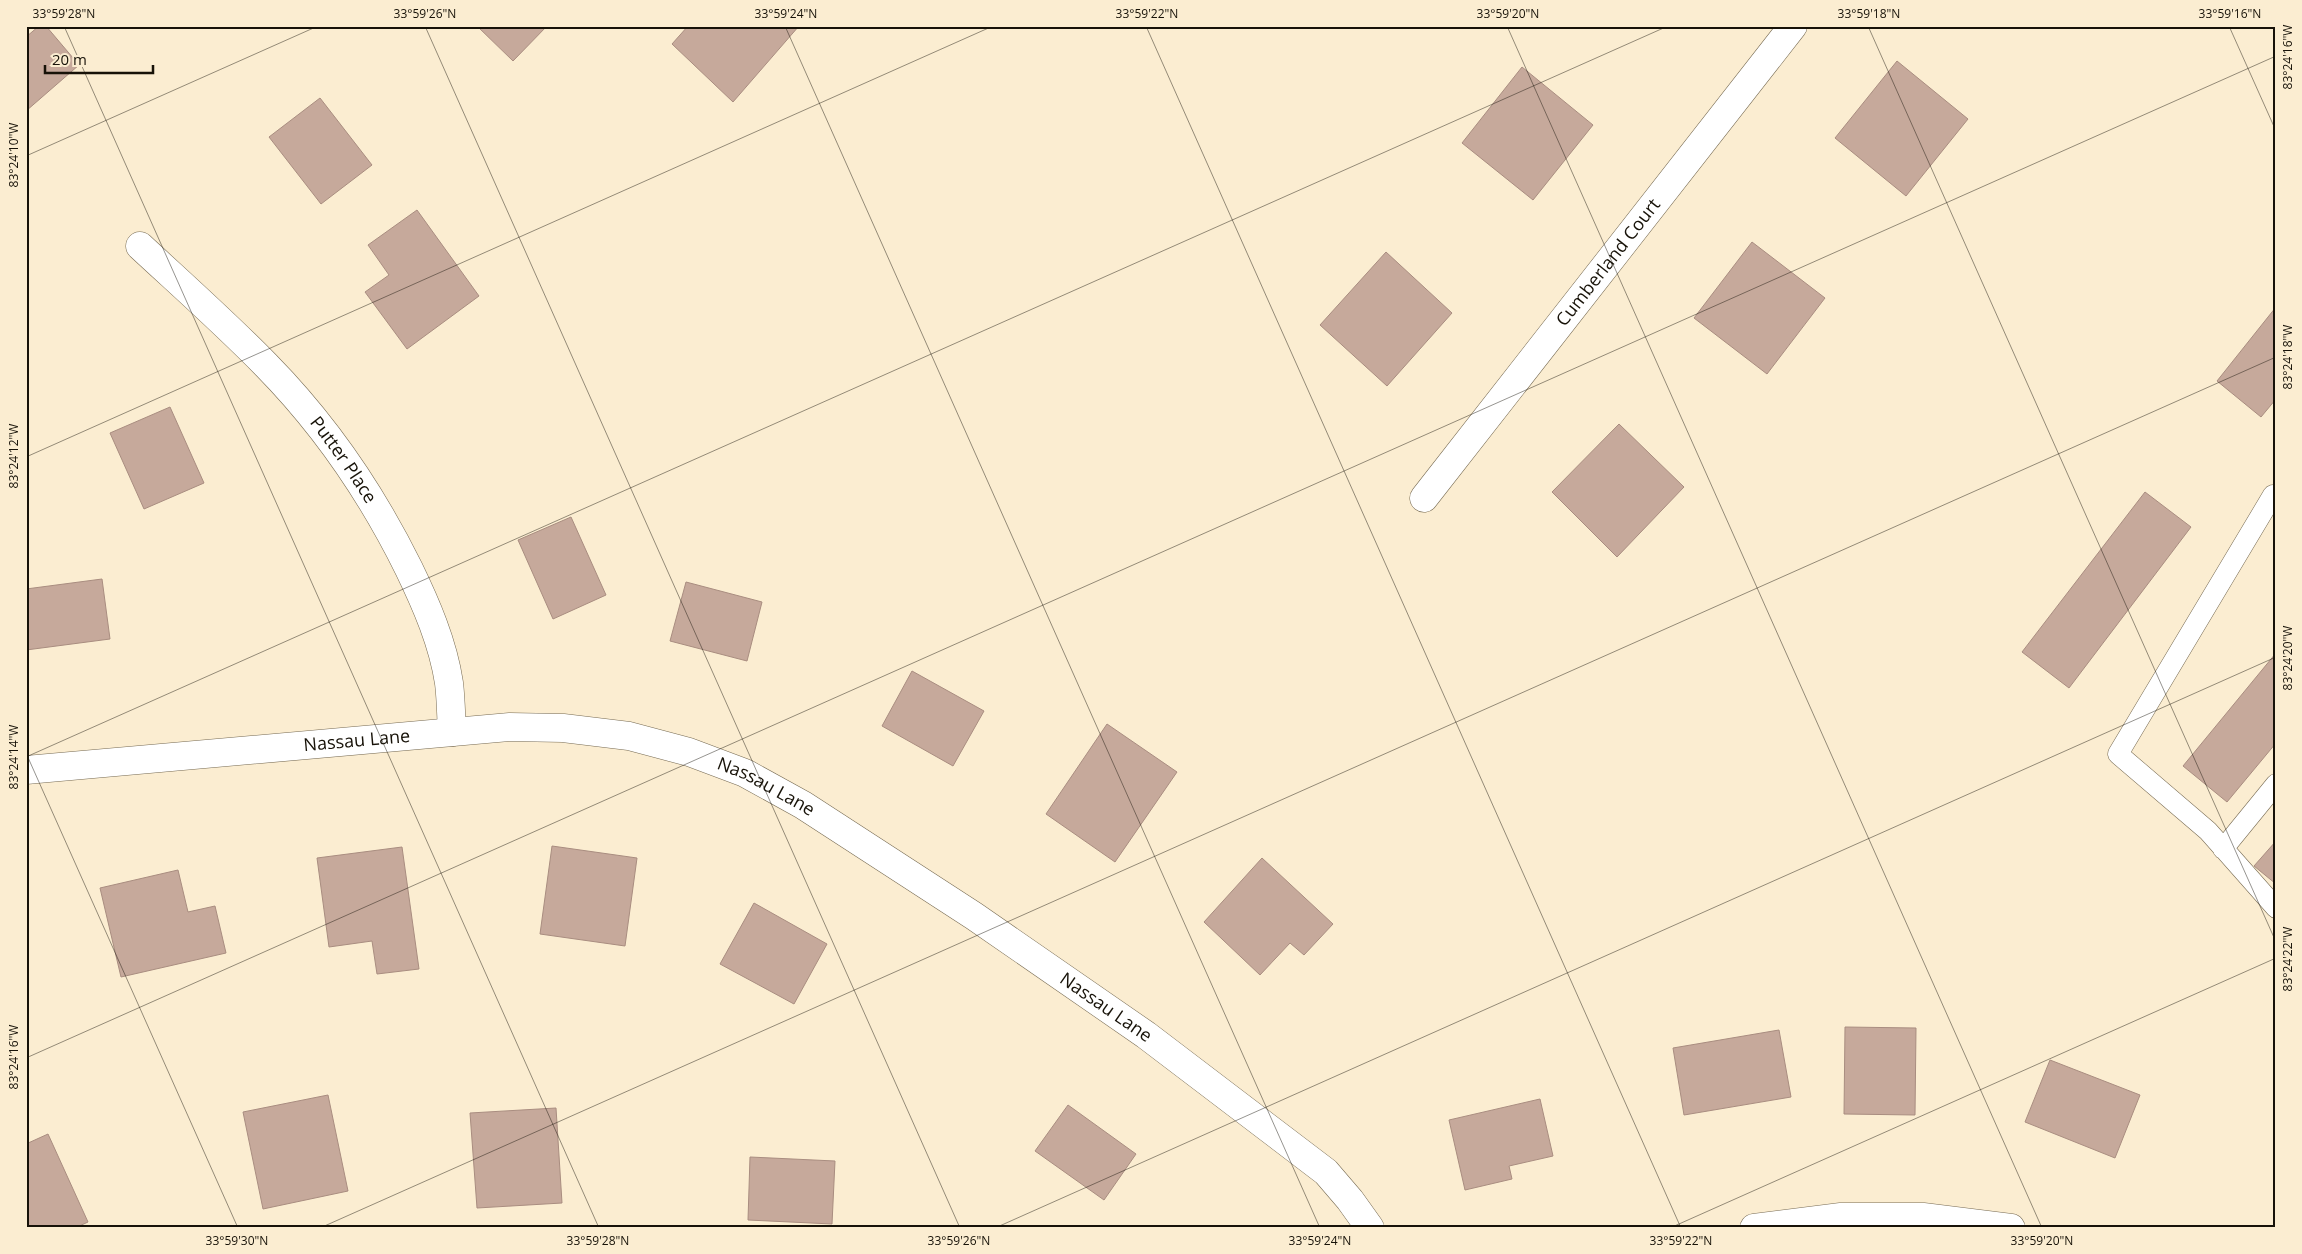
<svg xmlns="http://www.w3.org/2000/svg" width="2302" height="1254" font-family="'Open Sans',sans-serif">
  <rect width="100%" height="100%" fill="#fbedd1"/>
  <path fill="#c6a99b" stroke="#a98d80" d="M39 26H46L79 65 26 111V37Z
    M477 26H547L513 61Z
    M688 26H799L733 102 672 44Z
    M1897 61 1968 119 1906 196 1835 138Z
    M1522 67 1593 125 1533 200 1462 143Z
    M320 98 372 165 321 204 269 137Z
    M417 210 479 296 407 349 365 292 389 275 368 245Z
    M1752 242 1825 298 1767 374 1694 318Z
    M1386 252 1452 313 1387 386 1320 325Z
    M2276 307V399L2261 417 2217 381Z
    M170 407 204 483 144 509 110 433Z
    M1619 424 1684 487 1617 557 1552 492Z
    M2145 492 2191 527 2069 688 2022 652Z
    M571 517 606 595 553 619 518 540Z
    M102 579 110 639 26 650V589Z
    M686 582 762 602 747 661 670 641Z
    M2276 653V743L2227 802 2183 766Z
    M912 671 984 711 953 766 882 726Z
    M1107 724 1177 772 1115 862 1046 814Z
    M2276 841V884L2254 866Z
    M552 846 637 858 625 946 540 934Z
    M402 847 419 969 377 974 372 941 329 947 317 858Z
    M1262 858 1333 924 1304 955 1290 943 1260 975 1204 922Z
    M178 870 188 912 215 906 226 953 121 977 100 888Z
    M754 903 827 944 794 1004 720 964Z
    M1845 1027 1916 1028 1915 1115 1844 1114Z
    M1779 1030 1791 1097 1684 1115 1673 1048Z
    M2050 1060 2140 1095 2115 1158 2025 1122Z
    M328 1095 348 1191 263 1209 243 1112Z
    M1540 1099 1553 1156 1509 1166 1512 1179 1465 1190 1449 1120Z
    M1068 1105 1136 1154 1104 1200 1035 1151Z
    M556 1108 562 1203 477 1208 470 1113Z
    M48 1134 88 1222 75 1228H26V1144Z
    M750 1157 835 1161 832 1224 748 1220Z"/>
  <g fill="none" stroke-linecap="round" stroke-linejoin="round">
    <defs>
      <path id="lane" d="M2273 495 2118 754 2208 831 2276 908
        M2223 849 2276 784"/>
      <g id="street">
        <path id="s1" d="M140 246C182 285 226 324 266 365 325 425 372 494 409 569 426 604 443 643 449 683 451 699 451 715 452 732"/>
        <path id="s2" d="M1424 498 1793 26"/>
        <path id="s3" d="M26 770 510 727 563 728 629 736 689 752 745 773 803 805 974 916 1146 1035 1326 1172 1350 1200 1370 1228"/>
        <path d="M1754 1228 1841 1217H1923L2011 1228"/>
      </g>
    </defs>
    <use href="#lane" stroke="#776b53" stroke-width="21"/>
    <use href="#street" stroke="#776b53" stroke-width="29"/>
    <use href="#lane" stroke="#fff" stroke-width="20"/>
    <use href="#street" stroke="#fff" stroke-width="28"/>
  </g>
  <path fill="none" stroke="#171208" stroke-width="1" stroke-opacity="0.45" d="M64 26 599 1228M425 26 960 1228M785 26 1320 1228M1146 26 1681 1228M1507 26 2042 1228M1868 26 2276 942M2229 26 2276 131M26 156 318 26M26 457 993 26M26 753 238 1228M26 757 1668 26M26 1058 2276 56M320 1228 2276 357M995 1228 2276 657M1670 1228 2276 958"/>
  <g text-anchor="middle" stroke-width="4" stroke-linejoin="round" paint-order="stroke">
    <g font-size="18" fill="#171208" stroke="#fbedd1">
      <text dy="6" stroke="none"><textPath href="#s2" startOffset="299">Cumberland Court</textPath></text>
      <text dy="6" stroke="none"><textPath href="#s1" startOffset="296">Putter Place</textPath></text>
      <text dy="6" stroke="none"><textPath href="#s3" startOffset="332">Nassau Lane</textPath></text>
      <text dy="6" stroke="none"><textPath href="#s3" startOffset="752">Nassau Lane</textPath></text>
      <text dy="6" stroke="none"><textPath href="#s3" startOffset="1158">Nassau Lane</textPath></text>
    </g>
  </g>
  <rect width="2302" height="1254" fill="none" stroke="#fbedd1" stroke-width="55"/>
  <path d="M45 65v8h108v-8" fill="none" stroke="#171208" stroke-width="2.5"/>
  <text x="52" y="65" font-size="15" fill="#171208" stroke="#fbedd1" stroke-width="4" paint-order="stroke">20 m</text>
  <rect x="28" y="28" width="2246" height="1198" fill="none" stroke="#171208" stroke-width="2"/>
  <g font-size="12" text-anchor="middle" fill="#171208">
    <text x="64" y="18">33°59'28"N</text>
    <text x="425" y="18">33°59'26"N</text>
    <text x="786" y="18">33°59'24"N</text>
    <text x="1147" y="18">33°59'22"N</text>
    <text x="1508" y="18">33°59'20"N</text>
    <text x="1869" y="18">33°59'18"N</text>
    <text x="2230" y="18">33°59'16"N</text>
    <text transform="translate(2288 57) rotate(-90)" y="4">83°24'16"W</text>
    <text transform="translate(14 155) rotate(-90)" y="4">83°24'10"W</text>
    <text transform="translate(2288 357) rotate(-90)" y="4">83°24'18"W</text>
    <text transform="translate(14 456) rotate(-90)" y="4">83°24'12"W</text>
    <text transform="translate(2288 658) rotate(-90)" y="4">83°24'20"W</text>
    <text transform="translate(14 757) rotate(-90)" y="4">83°24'14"W</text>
    <text transform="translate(2288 959) rotate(-90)" y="4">83°24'22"W</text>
    <text transform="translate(14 1057) rotate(-90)" y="4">83°24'16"W</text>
    <text x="237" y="1245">33°59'30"N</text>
    <text x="598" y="1245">33°59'28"N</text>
    <text x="959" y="1245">33°59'26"N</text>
    <text x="1320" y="1245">33°59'24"N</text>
    <text x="1681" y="1245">33°59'22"N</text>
    <text x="2042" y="1245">33°59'20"N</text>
  </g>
</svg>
